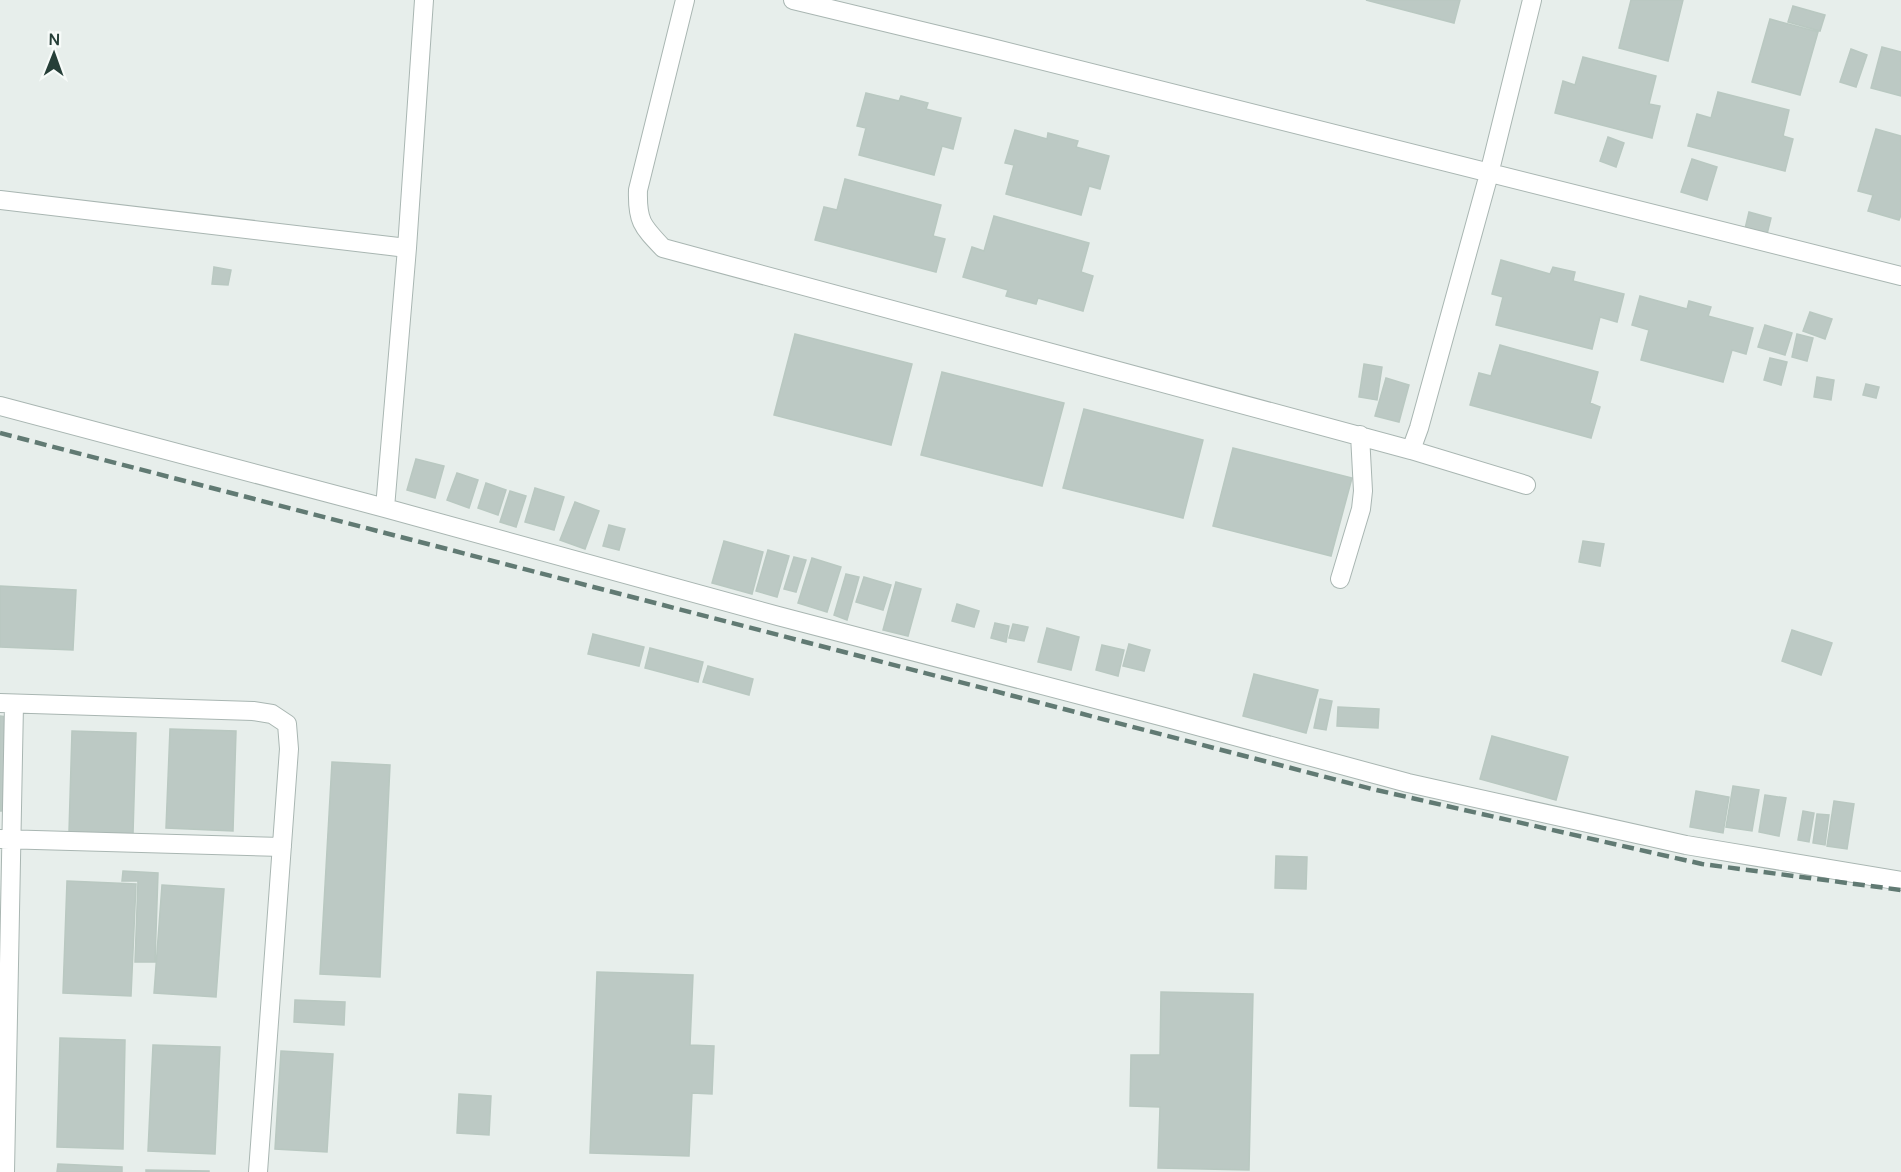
<svg xmlns="http://www.w3.org/2000/svg" width="1901" height="1172" font-family="Manrope,sans-serif">
  <rect width="100%" height="100%" fill="#e7eeeb"/>
  <path fill="#bcc9c4" stroke="#b9c8c1" stroke-width="1.5" d="M1366 0H1460L1454 23Z
    M1631 0H1683L1668 61 1619 48Z
    M1793 6 1825 15 1820 31 1788 22Z
    M1770 19 1818 32 1800 95 1752 82Z
    M1882 47 1901 52V96L1871 88Z
    M1851 49 1867 55 1856 87 1840 82Z
    M1583 57 1656 76 1649 104 1660 106 1652 138 1555 113 1563 81 1575 85Z
    M1718 92 1789 110 1783 136 1793 139 1785 171 1688 146 1697 114 1711 118Z
    M866 93 899 101 901 96 928 103 926 109 961 118 953 149 942 146 934 175 859 155 866 128 857 126Z
    M1876 129 1901 136V215L1899 220 1868 211 1873 195 1858 191Z
    M1015 130 1047 139 1048 133 1078 141 1076 147 1109 156 1100 189 1089 186 1081 215 1006 194 1014 165 1005 163Z
    M1608 137 1624 143 1616 167 1600 161Z
    M1692 159 1717 167 1707 200 1681 192Z
    M845 179 941 205 933 236 945 239 936 272 815 240 824 207 837 210Z
    M1749 212 1771 218 1766 238 1744 233Z
    M994 216 1089 243 1081 272 1093 276 1083 311 1038 298 1036 304 1006 296 1008 290 963 277 972 247 984 251Z
    M1501 260 1550 274 1553 267 1575 272 1573 281 1624 294 1617 322 1600 317 1592 349 1496 325 1503 297 1492 294Z
    M214 267 231 270 228 285 212 284Z
    M1640 296 1687 309 1689 301 1711 307 1708 316 1753 328 1746 354 1732 350 1723 382 1641 360 1649 330 1632 325Z
    M1810 312 1832 319 1825 339 1803 331Z
    M1765 325 1792 333 1785 355 1758 347Z
    M795 334 912 364 891 445 774 415Z
    M1797 334 1813 338 1807 361 1792 357Z
    M1500 345 1598 372 1590 403 1600 407 1591 438 1470 405 1479 373 1491 376Z
    M1770 358 1787 362 1781 385 1764 380Z
    M1364 364 1382 367 1377 400 1359 397Z
    M942 372 1064 403 1042 486 921 455Z
    M1817 377 1834 380 1831 400 1814 397Z
    M1386 378 1409 385 1399 422 1375 416Z
    M1866 384 1879 387 1876 398 1863 395Z
    M1084 409 1203 440 1183 518 1063 488Z
    M1233 448 1352 478 1331 556 1213 526Z
    M416 459 444 466 435 498 407 490Z
    M457 473 478 480 469 508 447 500Z
    M486 483 506 490 498 515 478 508Z
    M535 488 564 497 554 530 525 522Z
    M510 491 526 496 516 527 500 522Z
    M575 502 599 511 585 549 560 540Z
    M609 525 625 529 619 550 603 546Z
    M724 541 763 552 752 594 712 583Z
    M1583 541 1604 544 1600 566 1579 562Z
    M768 550 789 556 777 597 756 591Z
    M794 557 806 560 796 592 784 589Z
    M812 558 841 567 827 612 798 603Z
    M846 574 859 577 847 620 834 615Z
    M864 577 891 585 883 610 856 602Z
    M896 582 921 589 908 636 883 630Z
    M0 586 76 590 73 650 0 647Z
    M957 604 979 611 974 627 952 621Z
    M995 623 1009 626 1006 642 991 638Z
    M1013 624 1028 627 1024 641 1009 638Z
    M1047 628 1079 637 1071 670 1038 662Z
    M1792 630 1832 643 1821 675 1782 661Z
    M593 634 644 647 639 666 588 654Z
    M1129 644 1150 650 1144 671 1123 666Z
    M1102 645 1124 650 1118 676 1096 670Z
    M650 648 703 662 698 682 645 668Z
    M708 666 753 679 749 695 703 682Z
    M1254 674 1318 690 1306 733 1243 716Z
    M1320 699 1332 701 1326 730 1314 728Z
    M1338 707 1379 709 1378 728 1337 726Z
    M0 716 7 717 2 811H0Z
    M170 729 236 731 233 831 166 828Z
    M72 731 136 733 133 834 69 832Z
    M1492 736 1568 757 1556 800 1480 779Z
    M332 762 390 765 380 977 320 974Z
    M1733 786 1759 790 1752 831 1726 827Z
    M1696 791 1729 797 1723 833 1690 827Z
    M1765 795 1786 798 1779 836 1759 832Z
    M1834 801 1854 804 1847 849 1827 846Z
    M1803 811 1814 813 1809 842 1798 840Z
    M1817 814 1829 815 1825 845 1813 843Z
    M1276 856 1307 857 1306 889 1275 888Z
    M123 871 158 873 155 962H135L138 881H122Z
    M67 881 136 884 131 996 63 993Z
    M162 885 224 889 216 997 154 993Z
    M597 972 693 975 690 1045 714 1046 712 1094 692 1093 689 1156 590 1153Z
    M1161 992 1253 994 1249 1170 1158 1168 1160 1107 1130 1106 1131 1055H1160Z
    M295 1000 345 1002 344 1025 294 1022Z
    M60 1038 125 1040 123 1149 57 1147Z
    M153 1045 220 1047 215 1154 148 1151Z
    M281 1051 333 1054 327 1152 275 1149Z
    M459 1094 491 1096 489 1135 457 1133Z
    M58 1164 122 1167V1172H57Z
    M146 1170 209 1171V1172H146Z"/>
  <g fill="none" stroke-linecap="round" stroke-linejoin="round">
    <defs>
      <path id="minor" d="M685 0 638 190C637 221 642 226 663 248L1411 450 1419 428 1489 174 1532 0
        M793 0 988 47 1901 276
        M0 200 407 248
        M0 406 385 508 778 616 1164 717 1408 783 1686 845 1901 881
        M1411 450 1526 485
        M385 508 407 248 424 0
        M1340 579 1361 509 1363 491 1360 435
        M0 703 253 711 272 714 287 724 289 749 258 1172
        M0 839 282 847
        M5 1172 14 704"/>
    </defs>
    <use href="#minor" stroke="#a9b6b2" stroke-width="20"/>
    <use href="#minor" stroke="#fff" stroke-width="18"/>
    <path stroke="#617a73" stroke-width="4.5" stroke-dasharray="12 6" stroke-linecap="butt" d="M0 433 1372 789 1702 864 1901 890"/>
  </g>
  <g transform="translate(54 54) rotate(1)" stroke="#f7fbf9" stroke-width="4.5" paint-order="stroke">
  <path d="M0-4.5L10 22L0 15L-10 22Z" fill="#263f38"/>
  <text y="-9" font-size="16" font-weight="bold" text-anchor="middle" fill="#263f38">N</text>
  </g>
</svg>
